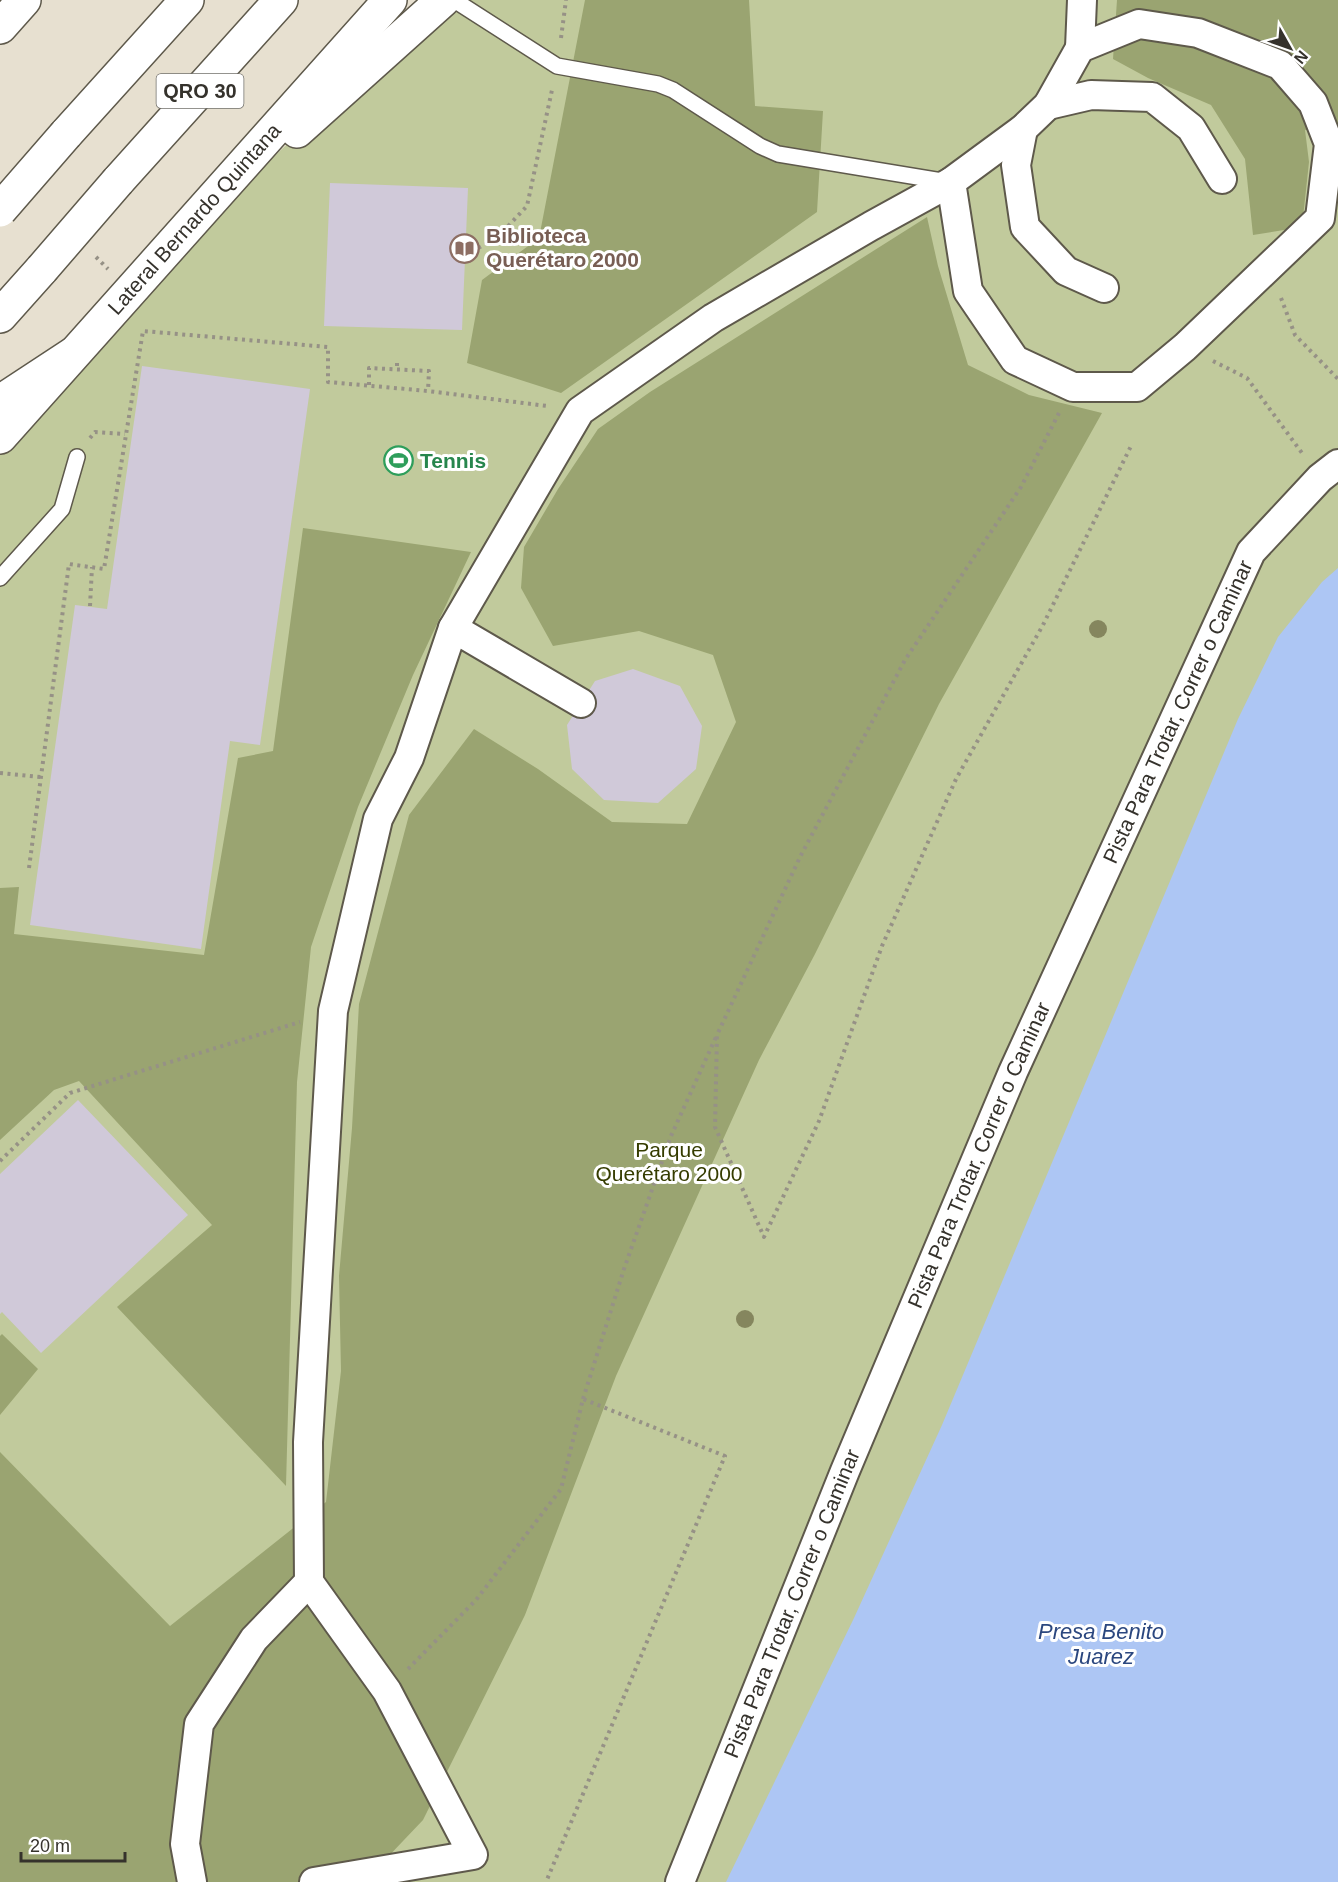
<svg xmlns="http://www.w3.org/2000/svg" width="1338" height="1882" font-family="Arial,sans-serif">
  <rect width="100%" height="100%" fill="#e7e0d0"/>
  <path fill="#c1ca9c" d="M422 0H1338V1882H0V442L169 253 321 113Z"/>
  <path fill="#9aa471" d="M585 0H749L755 106 823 111 817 212 561 393 467 363 482 280 539 238Z
    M1117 0H1338V125L1305 130 1309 162 1302 227 1253 235 1245 159 1211 105 1148 78 1113 59Z
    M927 217 938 266 968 365 1029 395 1102 413 939 704 815 954 759 1060 616 1376 525 1615 423 1820 364 1882H0V1452L170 1626 326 1502 341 1371 339 1276 352 1128 359 1004 409 815 474 729 538 769 612 822 687 824 736 722 713 655 639 631 553 646 521 588 524 547 558 489 598 429 650 392Z
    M303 528 471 552 413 675 358 807 311 947 297 1082 286 1486 117 1307 212 1225 79 1081 54 1090 0 1140V888L19 887 14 934 204 955 238 758 273 751Z
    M2 1334 38 1369 0 1415V1336Z"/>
  <path fill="#adc6f4" d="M1338 568V1882H726L854 1618 942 1425 1238 719 1278 637 1322 582Z"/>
  <path fill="#d0c9d9" d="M330 183 468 188 462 330 324 326Z
    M142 366 310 389 260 745 230 741 201 949 30 925 75 605 107 609Z
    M633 669 680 686 702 726 696 769 658 803 604 800 572 769 567 725 595 681Z
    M78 1100 188 1215 41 1353 2 1312 0 1314V1174Z"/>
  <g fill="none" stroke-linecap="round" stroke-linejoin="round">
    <defs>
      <path id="lane" d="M454 0 557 66 658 84 673 90 760 146 778 154 948 182
        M0 578 62 509 77 457"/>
      <g id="street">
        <path d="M1139 24 1198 33 1280 65 1313 103 1329 144 1320 218 1185 347 1137 387H1073L1015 360 968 291 951 182 1023 129 1048 105 1080 48Z"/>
        <path d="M1080 48 1082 0"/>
        <path d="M1048 105 1091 95 1152 97 1191 128 1222 179"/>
        <path d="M1023 129 1016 165 1025 227 1066 271 1104 288"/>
        <path d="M453 628 581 703"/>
        <path d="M192 1882 185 1844 199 1724 254 1639 309 1582"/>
        <path d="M314 1882 473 1855 387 1691 309 1582 308 1442 333 1011 378 819 409 758 453 628 580 411 713 318 871 226 951 182"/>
        <path id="s1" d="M680 1882 845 1471 1013 1072 1251 552 1320 478 1338 464"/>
      </g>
      <g id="secondary">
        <path d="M0 27 24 0"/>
        <path d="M297 131 443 0"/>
        <path id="s2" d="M0 437 390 0"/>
      </g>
      <path id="primary" d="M66 134 187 0
        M118 181 281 0
        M0 316 42 269
        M0 402 73 354"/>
    </defs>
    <use href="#lane" stroke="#5e594b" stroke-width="18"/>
    <use href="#street" stroke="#5e594b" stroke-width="32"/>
    <use href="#secondary" stroke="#5e594b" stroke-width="36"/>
    <use href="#primary" stroke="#5e594b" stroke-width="36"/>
    <path stroke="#969186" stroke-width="4" stroke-dasharray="3 4.5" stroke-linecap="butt" d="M561 38 566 0
      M465 255 497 238 527 206 552 90
      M96 257 108 269
      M1281 298 1295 335 1338 379
      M1213 361 1247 378 1302 453
      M397 363V369
      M369 385V368L429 371 428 391
      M1059 413 1021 487 905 660 800 857 717 1035 715 1127 764 1237 819 1121 882 946 956 779 1043 625 1132 444
      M90 438 95 432 125 434
      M90 606 92 567
      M0 773 41 777
      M29 868 69 564 104 569 143 331 328 347V382L428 391 547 406
      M0 1161 70 1093 300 1022
      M583 1399 624 1269 671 1136 716 1037
      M408 1669 476 1600 561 1489 583 1399 725 1456 546 1882"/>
    <use href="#lane" stroke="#fff" stroke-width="15"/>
    <use href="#street" stroke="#fff" stroke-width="28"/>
    <use href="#secondary" stroke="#fff" stroke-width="33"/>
    <use href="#primary" stroke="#fff" stroke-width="33"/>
    <defs>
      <path id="primary-bridge" d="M0 210 66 134
        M42 269 118 181"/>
    </defs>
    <use href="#primary-bridge" stroke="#5e594b" stroke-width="36" stroke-linecap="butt"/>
    <use href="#primary-bridge" stroke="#fff" stroke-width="33"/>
  </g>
  <g fill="#85865e">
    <circle cx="1098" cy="629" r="9"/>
    <circle cx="745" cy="1319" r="9"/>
  </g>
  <defs>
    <symbol id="library-ring" viewBox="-11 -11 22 22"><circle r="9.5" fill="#fff" stroke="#8d6e63" stroke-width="1.5"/><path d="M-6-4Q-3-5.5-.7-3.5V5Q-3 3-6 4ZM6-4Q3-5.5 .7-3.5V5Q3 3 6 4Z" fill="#8d6e63"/></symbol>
    <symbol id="stadium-ring" viewBox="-11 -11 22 22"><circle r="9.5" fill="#fff" stroke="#2e9e5b" stroke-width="1.5"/><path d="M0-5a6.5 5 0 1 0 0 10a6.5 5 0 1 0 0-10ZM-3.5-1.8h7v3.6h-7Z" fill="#2e9e5b"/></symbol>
  </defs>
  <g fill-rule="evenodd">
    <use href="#library-ring" x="448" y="232" width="33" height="33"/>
    <use href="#stadium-ring" x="382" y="444" width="33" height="33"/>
  </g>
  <g text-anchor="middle" stroke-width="6" stroke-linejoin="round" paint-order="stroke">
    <rect fill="#fff" stroke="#72706b" stroke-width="1.5" x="156.5" y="74" width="87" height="34" rx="4.5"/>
    <g font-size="20" font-weight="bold" fill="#35322c">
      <text x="200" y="98">QRO 30</text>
    </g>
    <g font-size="21" fill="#35322c" stroke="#fff">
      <text dy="7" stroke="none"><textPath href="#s2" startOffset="292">Lateral Bernardo Quintana</textPath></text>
      <text dy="7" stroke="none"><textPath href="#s1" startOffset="1272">Pista Para Trotar, Correr o Caminar</textPath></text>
      <text dy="7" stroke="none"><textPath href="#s1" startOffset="786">Pista Para Trotar, Correr o Caminar</textPath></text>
      <text dy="7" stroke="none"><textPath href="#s1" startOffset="300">Pista Para Trotar, Correr o Caminar</textPath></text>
    </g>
    <g font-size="21" font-weight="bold" fill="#785e54" stroke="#fff" text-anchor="start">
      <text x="486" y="243">Biblioteca<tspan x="486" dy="24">Querétaro 2000</tspan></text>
    </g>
    <g font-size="21" font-weight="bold" fill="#27864d" stroke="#fff" text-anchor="start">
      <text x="420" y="468">Tennis</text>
    </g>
    <g font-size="21" fill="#353c00" stroke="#fff">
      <text x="669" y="1157">Parque<tspan x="669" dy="24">Querétaro 2000</tspan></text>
    </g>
    <g font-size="22" font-style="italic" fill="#2b477f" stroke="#fff">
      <text x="1101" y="1639">Presa Benito<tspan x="1101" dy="25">Juarez</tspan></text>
    </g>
  </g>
  <g transform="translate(1290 48) rotate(130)" stroke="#ffffff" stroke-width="4.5" paint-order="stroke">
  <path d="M0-4.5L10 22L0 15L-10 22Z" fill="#35322c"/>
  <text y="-9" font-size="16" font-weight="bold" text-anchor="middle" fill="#35322c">N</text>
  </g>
  <path d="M21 1852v9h104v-9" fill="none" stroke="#35322c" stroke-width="3"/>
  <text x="30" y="1852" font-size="18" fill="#35322c" stroke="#ffffff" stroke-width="4.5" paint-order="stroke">20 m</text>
</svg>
